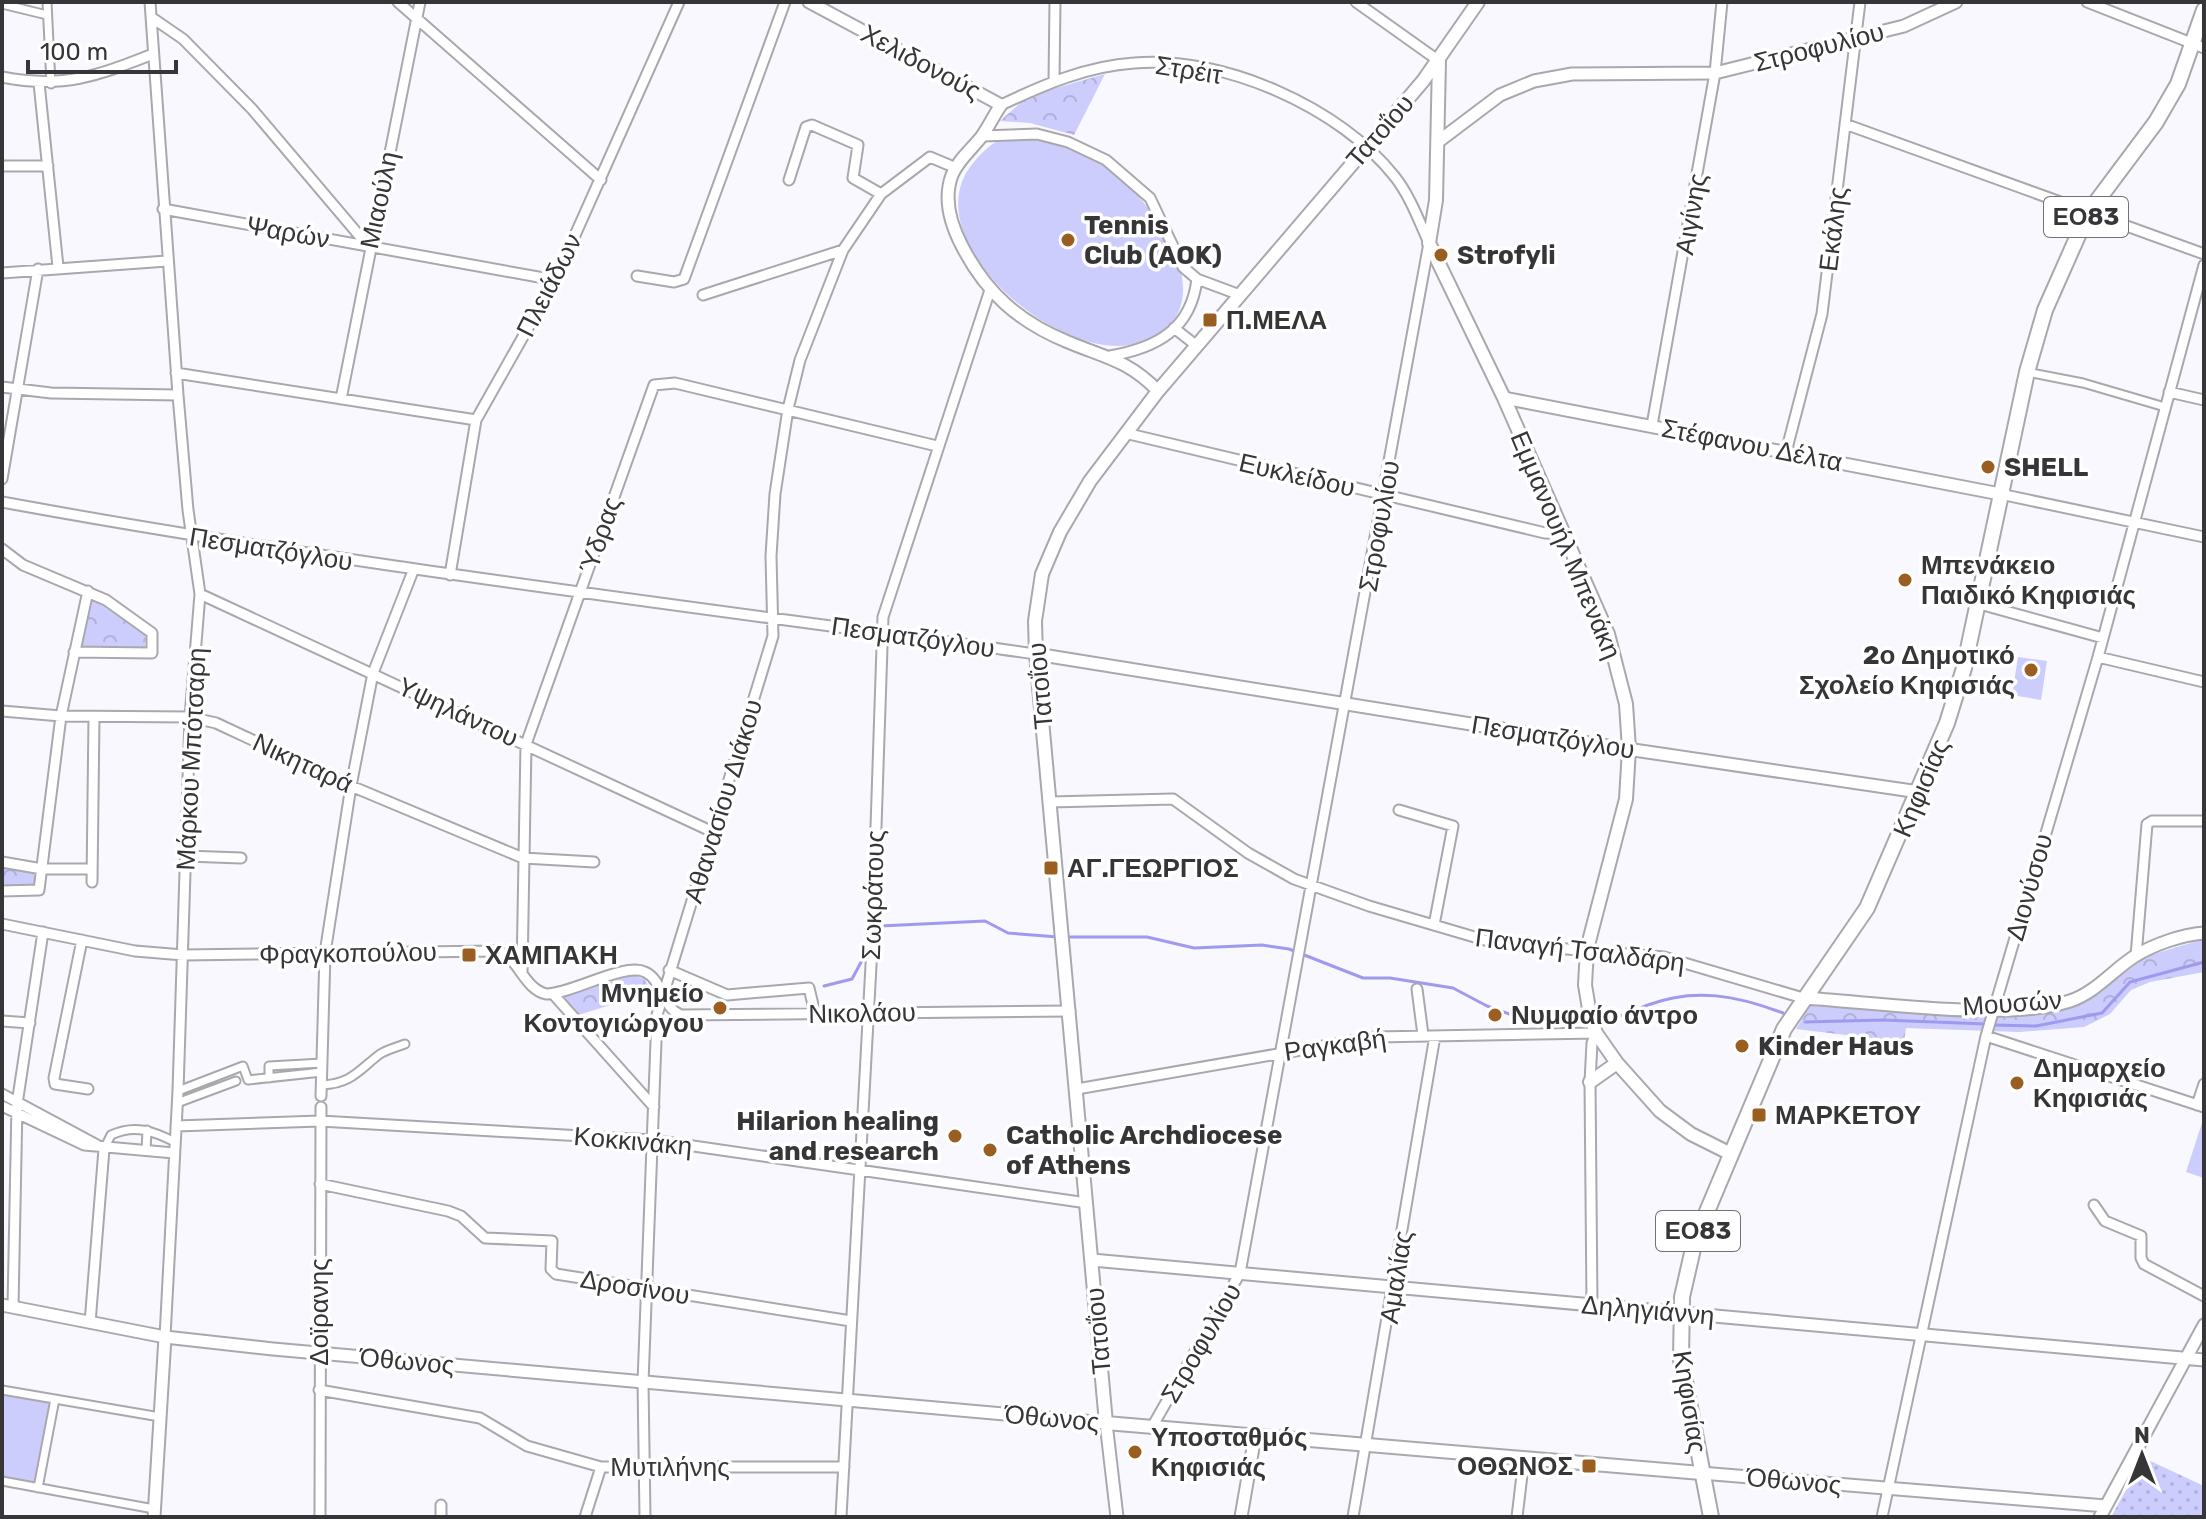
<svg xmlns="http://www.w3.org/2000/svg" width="2206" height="1519" font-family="Rubik,sans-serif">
  <defs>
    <pattern id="grass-dots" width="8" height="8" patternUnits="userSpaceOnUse" patternTransform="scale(2)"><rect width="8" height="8" fill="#ccccfd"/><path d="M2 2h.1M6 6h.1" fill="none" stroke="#b0b0da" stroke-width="1.8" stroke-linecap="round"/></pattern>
    <pattern id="forest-crowns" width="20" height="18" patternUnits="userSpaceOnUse" patternTransform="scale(2)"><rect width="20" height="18" fill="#ccccfd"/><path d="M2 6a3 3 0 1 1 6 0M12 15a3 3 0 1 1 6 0" fill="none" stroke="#b0b0da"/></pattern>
  </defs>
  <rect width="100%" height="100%" fill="#f8f8fe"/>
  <path fill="url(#grass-dots)" d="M2144 1458 2204 1486V1517H2111Z"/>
  <path fill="url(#forest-crowns)" d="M1105 74 1074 135 1030 123 1000 121 1028 96Z
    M90 597 146 635 145 647 78 646Z
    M2 866 39 872 37 887 2 888Z
    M2204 939V972L2150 982 2131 990 2110 1014 2084 1027 2019 1032 1906 1028 1904 1042 1796 1029 1812 1003 1997 1014 2055 1011 2085 1002 2147 956Z
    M633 975 644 979 653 992 578 1015 563 997Z"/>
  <path fill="#ccccfd" d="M1007 137C1043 139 1080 148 1110 170 1158 205 1229 310 1142 342 1065 371 908 238 974 162 984 150 992 142 1007 137Z
    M2018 657 2047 661 2041 700 2012 695Z
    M2202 1123 2204 1124V1178L2186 1172Z
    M2 1393 51 1402 35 1484 2 1478Z"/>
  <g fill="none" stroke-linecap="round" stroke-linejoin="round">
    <path stroke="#9f9af0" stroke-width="3" d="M875 931 880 926 985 921 1008 933 1058 937
      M1066 937H1147L1194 948 1262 945 1289 949 1363 978H1390L1453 988 1487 1006 1526 1020 1587 1021
      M824 986 852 979 868 949
      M1595 1021C1616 1020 1629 1012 1648 1005 1695 987 1738 996 1783 1013
      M1805 1022 1883 1020 1986 1024
      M1993 1025 2036 1026 2102 1013 2130 982 2204 962"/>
    <defs>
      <path id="pedestrian" d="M47 2 51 84
        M2 4 47 15
        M2027 372 2083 383 2165 407
        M269 1078V1066L322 1063
        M322 1085C351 1084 359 1070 380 1054 386 1050 397 1047 405 1044
        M178 1091 243 1066 248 1080 322 1072
        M177 1103 236 1081
        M104 1149 111 1135C135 1124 153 1131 175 1142
        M146 1151 147 1130
        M2 1390 160 1417
        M2 1481 154 1509
        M38 1488 55 1399"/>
      <path id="minor" d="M150 2 178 395 188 510 200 594 190 717 178 1091 165 1337
        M398 2 601 180
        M1356 2 1439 61
        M2087 2 2204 48
        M151 17 183 39 252 109 369 247
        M2 77C63 89 97 76 153 54
        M1054 80 1055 2
        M39 83 58 267
        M1001 105C1043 85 1087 66 1134 63 1223 55 1341 108 1395 177 1410 196 1419 221 1429 243L1240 1273 1152 1427
        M1845 124 2204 254
        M982 136 1037 134 1068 142 1106 160 1150 198 1183 267 1197 279 1240 295
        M2 166H48
        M789 180 806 127 812 125 858 145 853 178 881 194
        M163 209 555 280
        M2 273 167 261
        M637 276 674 282 684 279 785 2
        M703 295 843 250
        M1174 328 1197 346
        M1110 356C1156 348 1191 330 1197 279
        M176 373 476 420
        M2 387 51 393 178 395
        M2169 392 2204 400
        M341 399 420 2
        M1652 425 1715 73 1722 2
        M1125 433 1545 533 1564 534
        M1786 452 1822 314 1860 2
        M2 479 38 269
        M2000 494 2204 537
        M2 502C345 565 691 606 1036 654
        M2 549 23 565 106 600 152 633V653L74 652
        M450 575 476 420 555 280 679 2
        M200 594 715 833
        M1976 603 2103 638
        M2098 657 2204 682
        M2 711 61 716 190 717 216 723 351 786 523 858 594 862
        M1050 802 1173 799 1248 853 1294 879 1369 906 1495 943 1664 957 1803 998
        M1399 810 1453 826 1434 925
        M186 856 241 858
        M2 862 42 869H92
        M92 882 94 717
        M2 891 39 890 61 716 88 591
        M2 924 135 951 183 955 498 951C520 959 523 988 546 994 572 994 624 962 645 972 663 980 661 1007 681 1015L1070 1011
        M82 940 54 1078 55 1084 88 1089
        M2136 956 2147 824 2152 821H2204
        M669 970 727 995 809 988 815 1013
        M522 973 526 744 654 385 675 383 937 446
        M1417 989 1423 1035
        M553 994 654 1107
        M2 1021 30 1023
        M1986 1036 2204 1107
        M1077 1089 1375 1037 1596 1033 1592 1043 1590 1082 1592 1305
        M2 1094 97 1145
        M321 1096 325 953 351 786 373 673 413 571
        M2197 1105 2204 1084
        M2 1106 84 1145 174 1153
        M176 1126 320 1121 652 1140 1087 1203
        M320 1184 448 1211 461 1216 485 1238 552 1241 551 1269 556 1274 851 1321
        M2094 1205 2105 1221 2141 1236V1258L2144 1264 2204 1296
        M13 1307 17 1104 43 932
        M90 1323 104 1149
        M319 1390 480 1418 527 1446 601 1467H844
        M320 1517 321 1107
        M441 1517V1505
        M585 1517 601 1467
        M645 1517 643 1382 657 1015 773 636 771 556 775 494 788 409 800 360 843 250 881 194 930 157 956 168
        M841 1517 872 947 883 617 990 290
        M1353 1517 1435 1036
        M1517 1517 1524 1458
        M1882 1517 1986 1036 2098 657 2204 265"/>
      <path id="tertiary" d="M809 2 1001 105C994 115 989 126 982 136 972 149 958 160 952 175 943 199 951 225 962 246 986 293 1019 322 1068 342 1106 358 1128 360 1158 391
        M1439 141 1500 95 1534 81 1572 74 1715 73 1904 26 1956 2
        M1504 398 2000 494
        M1036 654 1620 748 1919 792
        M1803 998C1874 1002 2005 1022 2070 1001 2095 993 2113 970 2135 956 2155 944 2181 935 2204 933
        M1092 1260 2204 1360
        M2 1305 165 1337 273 1349 1106 1423 1117 1517
        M1701 1473 2106 1506
        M154 1517 165 1337
        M1241 1517 1255 1436
        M2100 1517 2204 1325"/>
      <path id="secondary" d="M1478 2 1423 81 1158 391 1090 481 1060 532 1042 574 1035 621 1036 654 1106 1423 1701 1473
        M1439 61 1436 200 1429 243 1504 398 1608 634 1626 704 1629 749 1626 799 1587 949 1585 985 1590 1015 1596 1033 1617 1063 1660 1111 1691 1134 1729 1153
        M1590 1082 1617 1063"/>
      <path id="primary" d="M1711 1517 1681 1360 1682 1297 1695 1240 1784 1029 1867 908 1947 723 1964 668 2027 372 2045 310 2088 213 2156 122 2178 84 2204 10"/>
    </defs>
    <use href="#pedestrian" stroke="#a8a8ad" stroke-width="11"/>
    <use href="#minor" stroke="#a8a8ad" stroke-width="13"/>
    <use href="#tertiary" stroke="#a8a8ad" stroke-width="15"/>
    <use href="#secondary" stroke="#a8a8ad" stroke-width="16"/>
    <use href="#primary" stroke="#a8a8ad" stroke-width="18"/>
    <use href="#pedestrian" stroke="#fff" stroke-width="7"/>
    <use href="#minor" stroke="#fff" stroke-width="9"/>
    <use href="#tertiary" stroke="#fff" stroke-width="11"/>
    <use href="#secondary" stroke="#fff" stroke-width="12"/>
    <use href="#primary" stroke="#fff" stroke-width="14"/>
  </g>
  <g fill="#9a5e21" stroke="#fff" stroke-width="3">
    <circle cx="1068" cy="240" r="8"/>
    <circle cx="1441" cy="255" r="8"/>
    <rect x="1202" y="312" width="16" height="16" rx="4"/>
    <circle cx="1988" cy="467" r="8"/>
    <circle cx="1905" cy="580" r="8"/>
    <circle cx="2031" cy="670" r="8"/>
    <rect x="1043" y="860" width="16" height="16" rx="4"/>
    <rect x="461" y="947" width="16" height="16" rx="4"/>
    <circle cx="720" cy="1008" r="8"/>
    <circle cx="1495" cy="1015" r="8"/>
    <circle cx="1742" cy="1046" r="8"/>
    <circle cx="2017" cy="1083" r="8"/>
    <rect x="1751" y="1107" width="16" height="16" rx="4"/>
    <circle cx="955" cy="1136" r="8"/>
    <circle cx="990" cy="1150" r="8"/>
    <circle cx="1135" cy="1452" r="8"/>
    <rect x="1581" y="1458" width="16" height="16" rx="4"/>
  </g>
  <g text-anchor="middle" stroke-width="7" stroke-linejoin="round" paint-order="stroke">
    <g fill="#fff" stroke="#727274" stroke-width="2">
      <rect x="2044" y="197" width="84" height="40" rx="6"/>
      <rect x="1656" y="1211" width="84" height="40" rx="6"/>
    </g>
    <g font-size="24" font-weight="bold" fill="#363638">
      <text x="2086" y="225">ΕΟ83</text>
      <text x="1698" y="1239">ΕΟ83</text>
    </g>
    <g font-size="26" fill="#363638" stroke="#fff">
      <text transform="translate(1819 47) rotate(-14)" y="9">Στροφυλίου</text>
      <text transform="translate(921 62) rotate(28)" y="9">Χελιδονούς</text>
      <text transform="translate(1189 70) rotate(9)" y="9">Στρέιτ</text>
      <text transform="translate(1380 131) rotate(-49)" y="9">Τατοΐου</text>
      <text transform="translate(379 200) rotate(-78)" y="9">Μιαούλη</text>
      <text transform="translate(1691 214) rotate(-80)" y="9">Αιγίνης</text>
      <text transform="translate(1833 229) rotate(-83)" y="9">Εκάλης</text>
      <text transform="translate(288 232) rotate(10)" y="9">Ψαρών</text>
      <text transform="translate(549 285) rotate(-63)" y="9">Πλειάδων</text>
      <text transform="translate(1752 445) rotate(11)" y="9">Στέφανου Δέλτα</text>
      <text transform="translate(1297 475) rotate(13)" y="9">Ευκλείδου</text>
      <text transform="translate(1379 526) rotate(-80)" y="9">Στροφυλίου</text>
      <text transform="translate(600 535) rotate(-71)" y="9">Ύδρας</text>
      <text transform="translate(1566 545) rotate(67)" y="9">Εμμανουήλ Μπενάκη</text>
      <text transform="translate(271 549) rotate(9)" y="9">Πεσματζόγλου</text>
      <text transform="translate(913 637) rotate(8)" y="9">Πεσματζόγλου</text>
      <text transform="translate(1040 686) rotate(-95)" y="9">Τατοΐου</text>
      <text transform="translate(458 712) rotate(25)" y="9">Υψηλάντου</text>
      <text transform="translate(1553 737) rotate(9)" y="9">Πεσματζόγλου</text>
      <text transform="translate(191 759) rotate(-87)" y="9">Μάρκου Μπότσαρη</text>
      <text transform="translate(303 763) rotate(25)" y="9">Νικηταρά</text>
      <text transform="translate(1921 788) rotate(-67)" y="9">Κηφισίας</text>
      <text transform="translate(723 801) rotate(-73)" y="9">Αθανασίου Διάκου</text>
      <text transform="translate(2029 887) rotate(-74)" y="9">Διονύσου</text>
      <text transform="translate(873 895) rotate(-88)" y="9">Σωκράτους</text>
      <text transform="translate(1580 950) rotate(7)" y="9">Παναγή Τσαλδάρη</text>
      <text transform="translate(348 953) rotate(-1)" y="9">Φραγκοπούλου</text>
      <text transform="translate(2012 1003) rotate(-4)" y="9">Μουσών</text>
      <text transform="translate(862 1013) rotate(-1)" y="9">Νικολάου</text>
      <text transform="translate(1335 1045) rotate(-8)" y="9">Ραγκαβή</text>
      <text transform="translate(633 1141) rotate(5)" y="9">Κοκκινάκη</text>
      <text transform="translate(1396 1277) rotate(-81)" y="9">Αμαλίας</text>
      <text transform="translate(635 1287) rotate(9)" y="9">Δροσίνου</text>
      <text transform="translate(1648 1310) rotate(5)" y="9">Δηληγιάννη</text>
      <text transform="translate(319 1312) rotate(-90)" y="9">Δοϊρανης</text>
      <text transform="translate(1098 1331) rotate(-95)" y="9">Τατοΐου</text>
      <text transform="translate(1201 1343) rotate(-60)" y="9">Στροφυλίου</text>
      <text transform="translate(407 1361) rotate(5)" y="9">Όθωνος</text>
      <text transform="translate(1690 1402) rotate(81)" y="9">Κηφισίας</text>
      <text transform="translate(1052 1418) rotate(5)" y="9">Όθωνος</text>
      <text x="670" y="1476">Μυτιλήνης</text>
      <text transform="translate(1794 1481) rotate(5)" y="9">Όθωνος</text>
    </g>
    <g font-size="26" font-weight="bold" fill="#363638" stroke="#fff" text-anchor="start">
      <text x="1084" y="234">Tennis<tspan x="1084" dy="30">Club (AOK)</tspan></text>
      <text x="1457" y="264">Strofyli</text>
      <text x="1226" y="329">Π.ΜΕΛΑ</text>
      <text x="2004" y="476">SHELL</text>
      <text x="1921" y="574">Μπενάκειο<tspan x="1921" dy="30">Παιδικό Κηφισιάς</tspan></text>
      <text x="2015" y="664" text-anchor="end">2ο Δημοτικό<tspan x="2015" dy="30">Σχολείο Κηφισιάς</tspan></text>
      <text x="1067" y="877">ΑΓ.ΓΕΩΡΓΙΟΣ</text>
      <text x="485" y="964">ΧΑΜΠΑΚΗ</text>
      <text x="704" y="1002" text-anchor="end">Μνημείο<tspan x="704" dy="30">Κοντογιώργου</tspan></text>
      <text x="1511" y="1024">Νυμφαίο άντρο</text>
      <text x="1758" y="1055">Kinder Haus</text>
      <text x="2033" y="1077">Δημαρχείο<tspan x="2033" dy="30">Κηφισιάς</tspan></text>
      <text x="1775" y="1124">ΜΑΡΚΕΤΟΥ</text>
      <text x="939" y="1130" text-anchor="end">Hilarion healing<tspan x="939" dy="30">and research</tspan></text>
      <text x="1006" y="1144">Catholic Archdiocese<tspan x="1006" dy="30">of Athens</tspan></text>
      <text x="1151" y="1446">Υποσταθμός<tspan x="1151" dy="30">Κηφισιάς</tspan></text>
      <text x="1573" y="1475" text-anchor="end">ΟΘΩΝΟΣ</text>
    </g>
  </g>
  <rect width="2206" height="1519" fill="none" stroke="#363638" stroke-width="8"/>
  <g transform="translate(2142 1455)" stroke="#ffffff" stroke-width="6" paint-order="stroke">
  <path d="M0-6L14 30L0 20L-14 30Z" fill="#363638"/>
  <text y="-12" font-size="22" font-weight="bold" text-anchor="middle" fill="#363638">N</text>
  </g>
  <path d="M28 60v12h148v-12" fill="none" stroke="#363638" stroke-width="4"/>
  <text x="40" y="60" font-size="24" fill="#363638" stroke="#ffffff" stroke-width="6" paint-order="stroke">100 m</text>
</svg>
